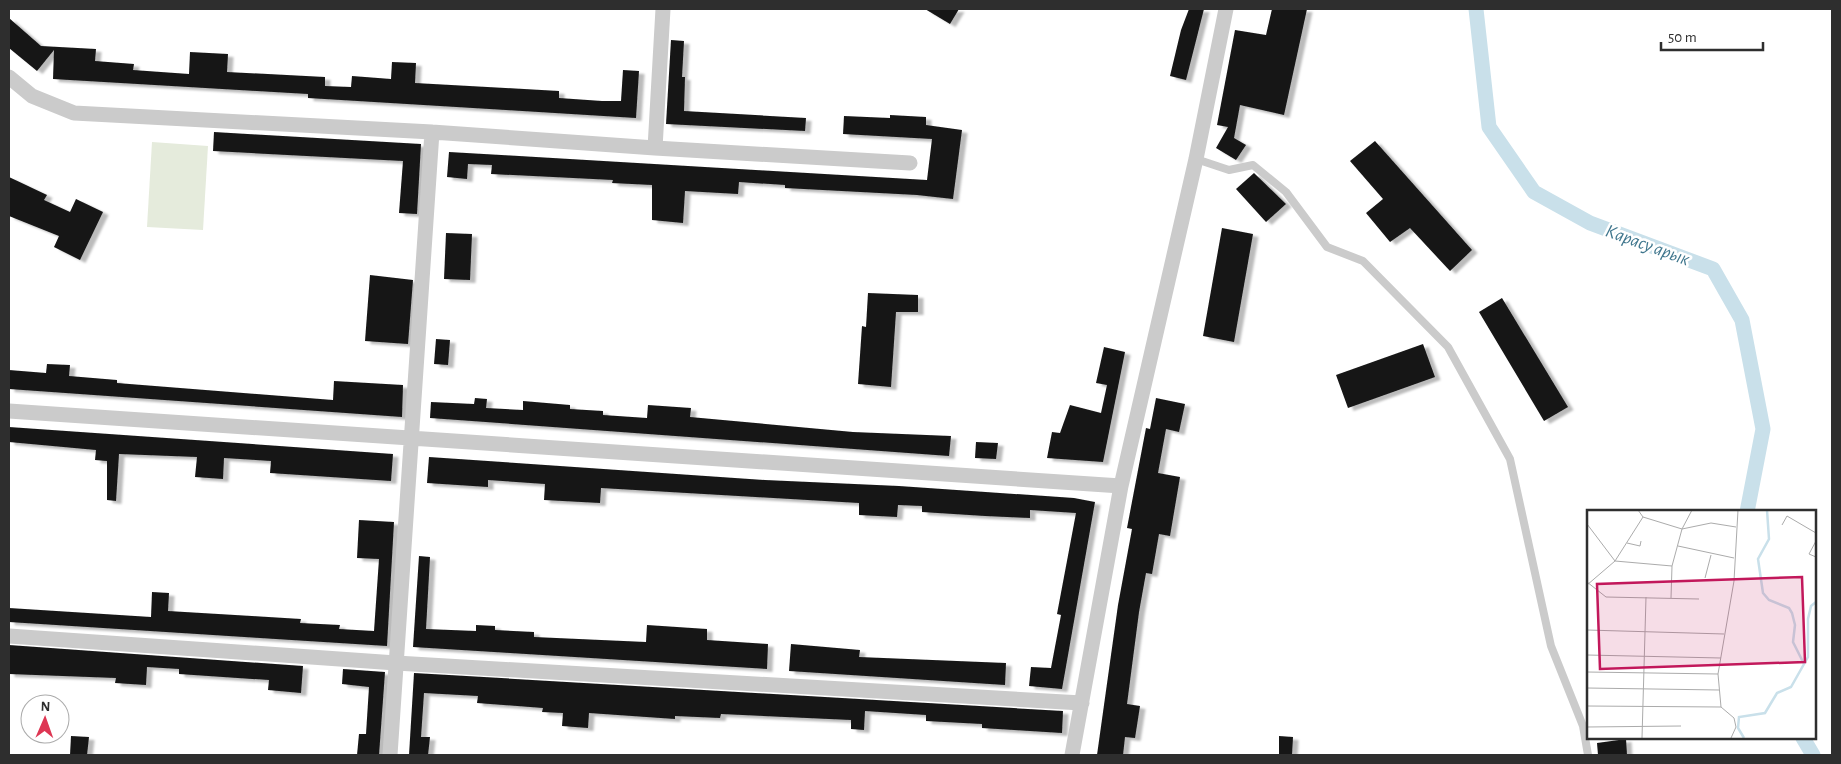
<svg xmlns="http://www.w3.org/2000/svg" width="1841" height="764" font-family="'Alegreya Sans',sans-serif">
  <defs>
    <filter id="shadow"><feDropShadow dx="5.5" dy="3" stdDeviation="1" flood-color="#0004"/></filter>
  </defs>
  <rect width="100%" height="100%" fill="#fff"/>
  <path fill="#e5ebdc" d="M152 142 208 146 203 230 147 227Z"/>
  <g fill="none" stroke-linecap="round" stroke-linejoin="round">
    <path stroke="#c9e0ea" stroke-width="15" d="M1476 9 1489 127 1534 192 1590 223 1713 269 1742 320 1763 429 1747 512
      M1803 738 1813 755"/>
  </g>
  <path fill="#151515" filter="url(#shadow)" d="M925 9H959L950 24Z
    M1189 9H1204L1186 80 1170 76 1181 30Z
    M1272 9H1307L1284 115 1240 105 1234 138 1246 145 1236 160 1216 148 1228 127 1217 125 1235 30 1266 35Z
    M9 18 41 46 96 49 95 61 134 64 133 70 189 74 190 52 228 54 227 72 325 77V86L351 87 352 76 391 79 392 62 416 63 415 83 559 91V98L602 101H621L623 70 639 71 636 118 308 98V94L53 79 54 50 37 71 9 48Z
    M671 40 684 41 682 77H685L684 111 806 118 805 131 666 124Z
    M890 115 926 117V125L962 130 953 199 917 195 785 188V185L739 182 738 194 685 191 683 223 652 220V185L612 183 613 180 491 174 492 165 468 164 467 179 447 177 449 152 927 180 932 139 843 134 844 116 890 118Z
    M214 132 421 144 417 214 399 213 403 161 213 151Z
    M1375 141 1472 250 1450 271 1410 228 1390 242 1366 213 1383 199 1350 161Z
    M1254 173 1286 204 1266 222 1236 189Z
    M9 177 47 195 44 200 70 212 76 199 103 212 80 260 54 247 59 236 9 216Z
    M1222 228 1253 234 1234 342 1203 336Z
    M446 233 472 234 470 280 444 279Z
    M370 275 413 280 408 344 365 341Z
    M868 293 918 295V312H896L891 387 858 384 862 326 866 327Z
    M1502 298 1568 407 1544 421 1479 312Z
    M436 339 450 340 448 365 434 364Z
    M1423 344 1435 377 1348 408 1336 375Z
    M1104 347 1125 352 1103 462 1047 458 1052 432 1060 433 1070 405 1101 413 1107 385 1096 383Z
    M47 364 70 365 69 376 117 380V383L333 400 334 381 403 385 402 417 9 389V370L46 373Z
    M475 398 487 399 486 408 523 410V401L570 405V409L603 411V415L647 418 648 405 691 408 690 417 853 432 951 436 949 456 430 418 431 402 474 404Z
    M1156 398 1185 404 1179 432 1166 429 1158 473 1180 477 1170 536 1159 534 1152 574 1146 573 1139 612 1127 704 1140 706 1135 738 1125 737 1123 755H1097L1118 605 1132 529 1127 528 1146 428 1150 429Z
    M9 427 393 454 391 481 270 473 271 461 224 458 223 479 195 477 197 457 119 454 116 501 107 500V461L95 460 96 450 9 442Z
    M976 442 998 443 996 459 975 458Z
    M429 457 765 480 899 486 1074 498 1095 502 1062 689 1029 686 1031 667 1051 668 1061 615 1057 614 1076 513 1030 510V518L985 516 922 512V506L898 505 897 517 859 515V503L601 488 600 503 544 500 545 484 488 480V487L427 483Z
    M359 520 394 522 387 646 9 622V608L151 617 152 592 169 593 168 611 301 619 300 623 340 625 339 629 374 631 379 559 357 558Z
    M419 556 430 557 426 629 476 631V625L495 626V630L534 632V637L646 642 647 625 707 629V640L768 644 767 669 413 647Z
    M791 644 860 650 859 657 1006 663 1005 685 789 671Z
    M9 645 303 666 301 693 268 690 269 680 179 674V669L147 667 146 685 115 683 116 678 9 674Z
    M343 669 385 672 379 755H357L359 734H366L369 687 342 684Z
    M414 673 1063 711 1062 733 982 728V724L926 721V715L865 711 864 730 851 729V720L721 714 720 718 675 716V719L589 713 588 728 562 726 563 713 542 712 543 708 477 703 478 696 424 693 421 737H430L428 755H409Z
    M71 736 89 737 87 755H70Z
    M1279 736 1293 737 1292 755H1279Z
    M1626 739 1627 755H1598L1597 743Z"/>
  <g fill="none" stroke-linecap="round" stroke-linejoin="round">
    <path stroke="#cbcbcb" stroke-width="8" d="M1196 159 1229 170 1253 165 1286 192 1327 247 1363 261 1448 347 1510 459 1551 646 1583 726 1588 755"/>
    <path stroke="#cbcbcb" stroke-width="15" d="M9 77 32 96 74 113 432 132 655 148 910 163
      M655 148 663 9
      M9 411 1121 486
      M9 636 396 663 1082 703
      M390 755 432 132
      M1072 755 1121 486 1196 159 1226 9"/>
  </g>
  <g text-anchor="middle" stroke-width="5" stroke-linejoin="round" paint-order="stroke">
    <g font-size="19" font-style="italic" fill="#3f768d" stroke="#fff">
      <text transform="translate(1648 244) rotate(20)" y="7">Карасу арык</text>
    </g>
  </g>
  <g transform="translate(1587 510)">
    <rect width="229" height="229" fill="#fff"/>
    <path fill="none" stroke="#c9e0ea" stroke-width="2.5" d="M217 154 221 147V109L224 96 229 92M157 228 151 218 152 207 178 203 190 183 204 177 217 154 206 132 208 115 205 103 202 98 182 90 176 83 171 49 182 29 180 0"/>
    <path fill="none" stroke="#ababab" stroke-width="1" d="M51 0 56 7 95 19 124 13 149 17M0 14 28 51 85 56M195 15 200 6 229 23M229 31 222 44 229 47M40 33 53 36 54 31M91 36 147 48M118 68 124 45M0 72 19 87 112 89M0 75 28 51 56 7M84 88 85 56 95 19 105 0M0 120 137 124M0 145 134 148M0 162 131 164M0 178 132 180M0 196 134 197M0 217 94 216M55 228 59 87M144 228 149 217 147 208 134 197 131 164 147 71 151 0"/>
    <path fill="#c2185b" fill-opacity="0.15" stroke="#c2185b" stroke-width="2.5" d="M215 67 218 152 13 159 10 74Z"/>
    <rect width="229" height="229" fill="none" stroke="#2e2e2e" stroke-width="2.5"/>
  </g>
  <rect width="1841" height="764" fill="none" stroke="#2e2e2e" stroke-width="20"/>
  <g transform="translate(45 719) rotate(2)"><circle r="24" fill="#ffffff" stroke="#ababab"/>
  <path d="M0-4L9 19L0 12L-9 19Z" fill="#de3653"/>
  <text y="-8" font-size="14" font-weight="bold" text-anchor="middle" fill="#2e2e2e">N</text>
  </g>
  <path d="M1661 42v8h102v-8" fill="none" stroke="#2e2e2e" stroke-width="2.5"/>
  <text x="1668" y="42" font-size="15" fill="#2e2e2e" stroke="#ffffff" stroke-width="4" paint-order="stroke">50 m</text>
</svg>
